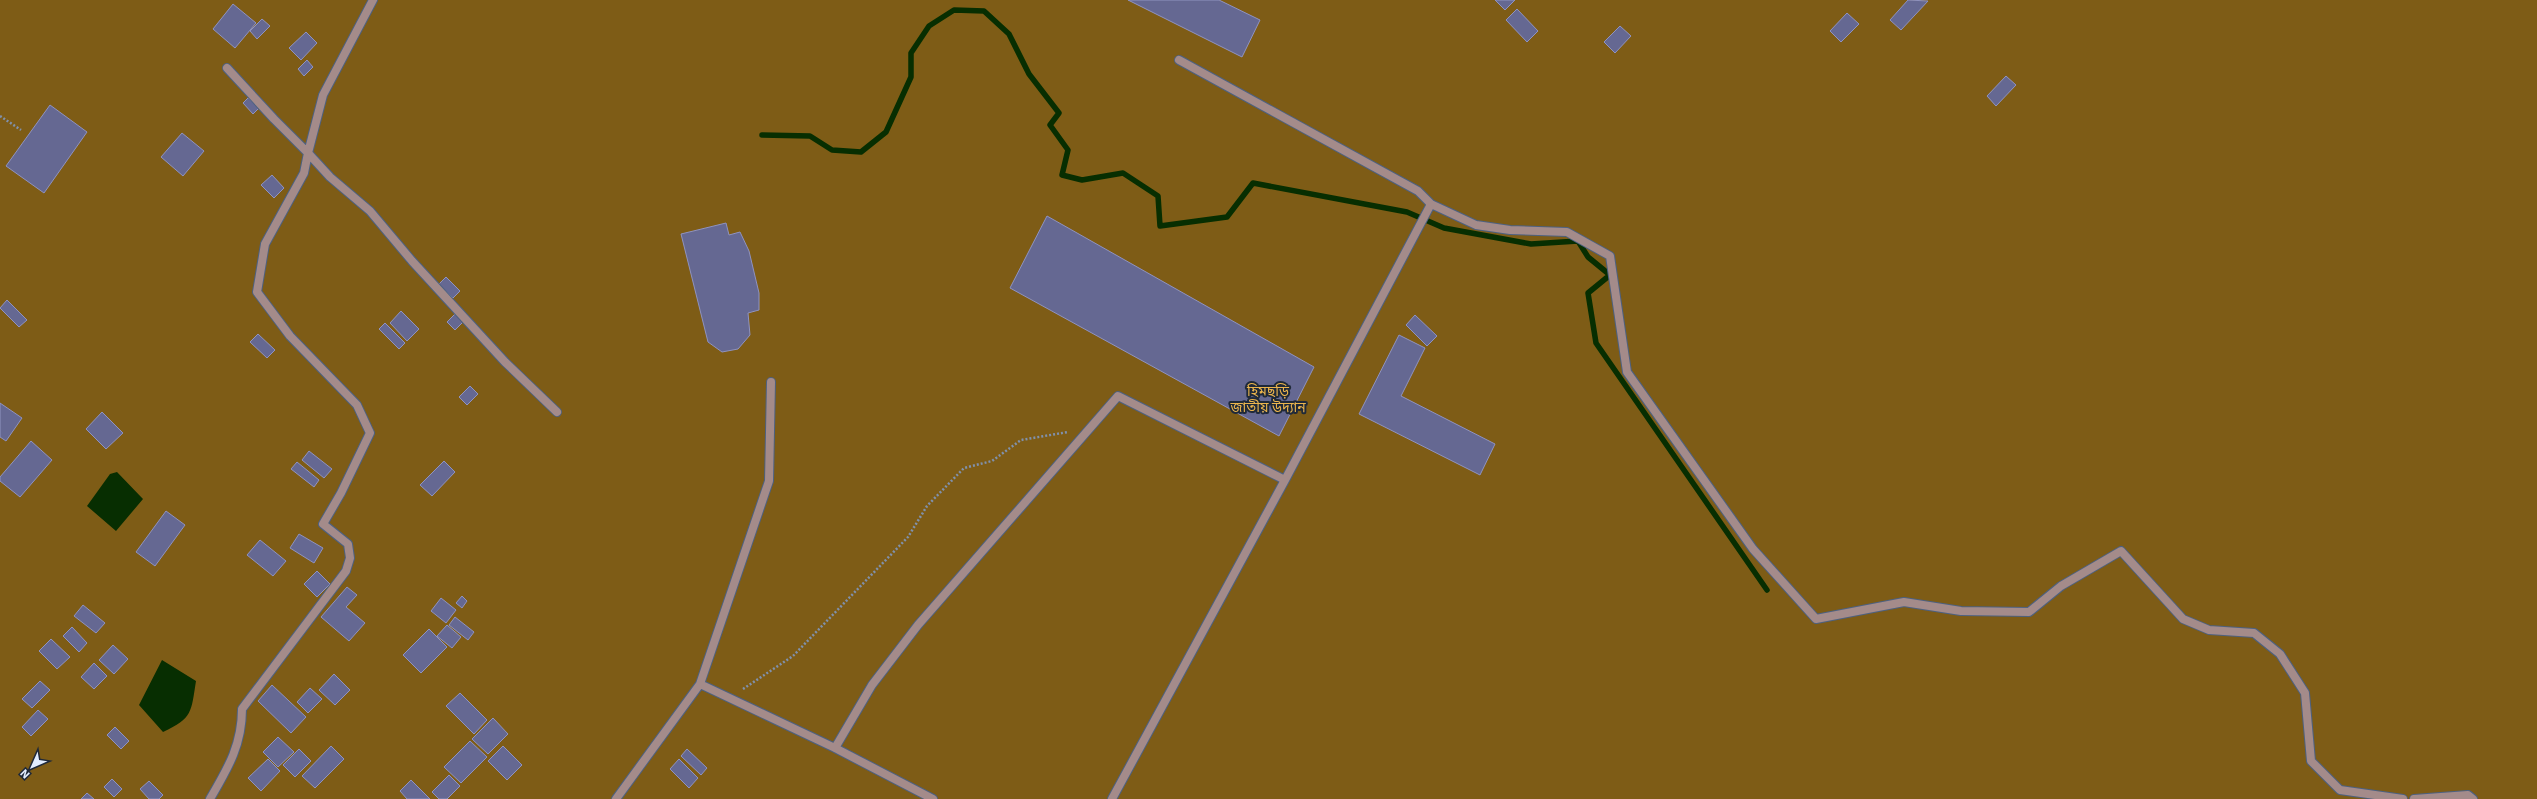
<svg xmlns="http://www.w3.org/2000/svg" width="2537" height="799" font-family="'IBM Plex Sans','Noto Sans Bengali',sans-serif">
  <rect width="100%" height="100%" fill="#2d4265"/>
  <path fill="#7e5c16" d="M0 0H2537V799H0Z"/>
  <path fill="#072e01" d="M117 472 143 499 116 531 87 506 110 474Z
    M162 660 196 681C191 712 193 718 163 732L139 705Z"/>
  <g fill="none" stroke-linecap="round" stroke-linejoin="round">
    <path stroke="#072e01" stroke-width="5.5" d="M762 135 810 136 832 150 861 152 886 132 911 77V53L929 26 954 10 984 11 1009 34 1029 74 1059 113 1050 125 1068 150 1062 175 1082 180 1123 173 1158 196 1160 226 1227 217 1253 183 1407 212 1444 228 1531 244 1578 241 1588 257 1610 275 1588 293 1596 343 1767 590"/>
  </g>
  <path fill="#656892" stroke="#8f93c0" d="M1128 0H1219L1260 20 1242 57Z
    M1495 0H1515L1505 10Z
    M1908 0 1928 1 1901 30 1890 20Z
    M233 4 256 23 235 48 213 29Z
    M1517 9 1538 31 1527 42 1506 20Z
    M1847 13 1859 24 1841 42 1830 31Z
    M262 19 270 26 257 39 250 31Z
    M1620 26 1631 36 1615 53 1604 42Z
    M306 32 317 43 301 60 289 48Z
    M307 60 313 67 304 76 298 69Z
    M2006 76 2016 85 1996 106 1987 96Z
    M248 98 259 108 253 114 243 103Z
    M50 105 87 132 44 193 6 166Z
    M182 133 204 151 183 176 161 157Z
    M272 175 284 188 274 198 261 185Z
    M1047 216 1314 367 1279 436 1010 288Z
    M726 223 729 235 740 232 749 251 759 293V310L748 313 750 335 738 349 722 352 708 342 681 234Z
    M446 277 460 291 453 298 439 284Z
    M7 300 27 320 19 327 0 308Z
    M401 311 419 329 407 341 390 323Z
    M456 313 464 321 455 330 447 322Z
    M1415 315 1437 336 1427 346 1406 325Z
    M385 323 405 343 399 349 379 329Z
    M258 334 275 350 267 358 250 342Z
    M1399 335 1425 348 1401 396 1495 444 1480 475 1359 414Z
    M470 386 478 394 467 405 459 397Z
    M0 403 22 418 6 441 0 437Z
    M102 412 123 433 106 449 86 429Z
    M31 441 52 460 20 497 0 481V477Z
    M309 451 332 469 324 478 302 460Z
    M444 461 455 472 432 496 420 485Z
    M297 462 319 480 314 487 291 469Z
    M166 511 185 525 155 566 136 552Z
    M299 534 323 548 314 563 290 548Z
    M260 540 286 561 273 576 247 555Z
    M317 571 330 584 317 597 304 584Z
    M347 587 357 595 346 607 365 623 349 641 321 617Z
    M462 596 467 601 462 608 456 603Z
    M441 598 456 610 446 623 431 611Z
    M83 605 105 623 96 633 74 616Z
    M455 617 474 632 468 640 449 625Z
    M447 625 461 637 452 648 437 636Z
    M72 627 87 643 79 652 63 636Z
    M429 629 447 647 421 673 403 655Z
    M51 639 70 657 57 669 39 651Z
    M113 645 128 659 114 674 99 660Z
    M94 663 107 676 94 689 81 677Z
    M334 674 350 690 335 705 319 690Z
    M40 681 50 690 32 708 22 699Z
    M272 685 306 717 291 733 258 701Z
    M310 688 322 699 308 713 297 702Z
    M460 693 487 720 474 734 446 706Z
    M38 710 48 719 31 736 22 727Z
    M493 718 508 734 488 754 472 739Z
    M115 727 129 741 121 749 107 735Z
    M278 737 294 752 278 767 263 752Z
    M470 741 487 757 461 783 444 767Z
    M331 746 344 759 315 788 302 776Z
    M503 746 522 765 507 780 488 761Z
    M299 749 311 761 295 777 283 765Z
    M687 749 707 768 701 775 681 756Z
    M268 759 280 771 261 791 248 778Z
    M679 759 698 778 689 788 670 769Z
    M449 775 460 786 447 799H439L432 792Z
    M112 779 122 789 114 797 104 787Z
    M411 780 430 799H407L400 791Z
    M149 781 163 795 159 799H149L140 789Z
    M87 793 94 799H81Z"/>
  <g fill="none" stroke-linecap="round" stroke-linejoin="round">
    <defs>
      <path id="minor" d="M373 0 323 95 308 153 330 177 370 211 412 261 505 362 557 412
        M1179 60 1418 191 1431 204 1476 225 1510 230 1567 232 1610 256 1627 372 1753 549 1816 619 1904 602 1961 611 2029 612 2061 586 2121 551 2183 619 2209 630 2254 633 2280 654 2305 693 2311 761 2340 790 2403 799
        M700 684 769 481 771 382
        M835 748 872 685 918 625 1118 396 1285 480
        M210 799C228 768 242 745 242 709L346 571 350 558 348 544 323 524 341 493 370 433 357 405 290 336 257 292 265 244 304 173 308 153 274 119 227 68
        M616 799 700 684 835 748 933 799
        M1112 799 1285 480 1431 204
        M2414 799 2468 795 2473 799"/>
    </defs>
    <use href="#minor" stroke="#4d6181" stroke-width="10"/>
    <path stroke="#8091ac" stroke-width="2.5" stroke-dasharray="2 2" stroke-linecap="butt" d="M0 116 21 130
      M743 689 793 656 908 537 927 506 964 468 992 461 1021 440 1068 432"/>
    <use href="#minor" stroke="#a48b8a" stroke-width="8"/>
  </g>
  <g text-anchor="middle" stroke-width="4" stroke-linejoin="round" paint-order="stroke">
    <g font-size="14" fill="#ecb54d" stroke="#1f2939">
      <text x="1268" y="396">হিমছড়ি<tspan x="1268" dy="16">জাতীয় উদ্যান</tspan></text>
    </g>
  </g>
  <g transform="translate(32 767) rotate(225)" stroke="#1f2939" stroke-width="3" paint-order="stroke">
  <path d="M0-3L7 15L0 10L-7 15Z" fill="#e1ecfe"/>
  <text y="-6" font-size="11" font-weight="bold" text-anchor="middle" fill="#e1ecfe">N</text>
  </g>
</svg>
